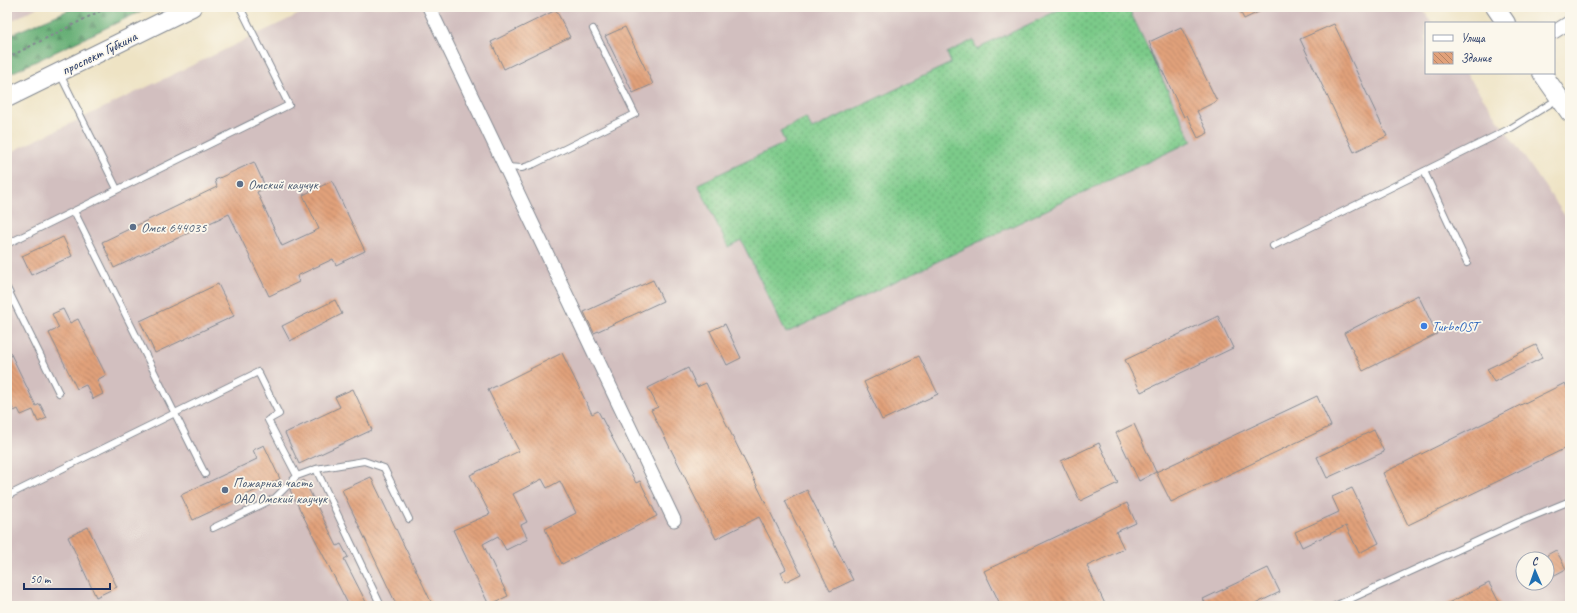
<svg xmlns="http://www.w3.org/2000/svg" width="1577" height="613" font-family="Caveat,sans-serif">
  <defs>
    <pattern id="forest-firs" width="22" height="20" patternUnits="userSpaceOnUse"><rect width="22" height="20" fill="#65ae75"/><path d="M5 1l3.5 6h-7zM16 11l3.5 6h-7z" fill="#528e63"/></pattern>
    <pattern id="garden-dots" width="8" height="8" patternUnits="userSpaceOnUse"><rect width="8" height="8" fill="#7cca89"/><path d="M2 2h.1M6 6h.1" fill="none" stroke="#65a473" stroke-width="1.8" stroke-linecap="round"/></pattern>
    <pattern id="building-back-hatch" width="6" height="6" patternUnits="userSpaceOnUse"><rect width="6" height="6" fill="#e1a17a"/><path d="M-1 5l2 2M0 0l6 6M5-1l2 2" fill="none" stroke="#b68467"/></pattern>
  </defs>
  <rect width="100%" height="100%" fill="#fbf7ec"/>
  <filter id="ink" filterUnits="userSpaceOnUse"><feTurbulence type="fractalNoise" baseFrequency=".025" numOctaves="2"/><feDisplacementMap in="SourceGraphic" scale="8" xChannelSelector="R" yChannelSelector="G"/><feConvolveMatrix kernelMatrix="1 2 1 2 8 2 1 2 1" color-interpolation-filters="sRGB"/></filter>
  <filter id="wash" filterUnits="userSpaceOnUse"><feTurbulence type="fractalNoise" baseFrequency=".012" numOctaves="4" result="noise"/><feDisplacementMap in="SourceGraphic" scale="16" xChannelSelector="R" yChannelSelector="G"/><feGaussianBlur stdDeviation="0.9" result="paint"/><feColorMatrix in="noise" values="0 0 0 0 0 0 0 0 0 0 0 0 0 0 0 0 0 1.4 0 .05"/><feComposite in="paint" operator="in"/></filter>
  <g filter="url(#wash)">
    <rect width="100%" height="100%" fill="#eee3c4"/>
    <path fill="#d2bfbf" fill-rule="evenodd" d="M7 7H38L7 23Z
      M314 7H1421L1432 23H1426V73H1466L1570 223V606H7V154ZM1523 559H1547V583H1523Z"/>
    <path fill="url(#forest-firs)" stroke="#406e6a" d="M76 7H150L7 75V36Z"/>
    <path fill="url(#garden-dots)" stroke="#4c7c74" d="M1065 7H1128L1192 141 786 333 741 240 728 247 698 184 785 143 780 131 806 118 812 129 951 63 947 53 973 40 977 49Z"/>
    <g id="blocks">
      <path fill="url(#building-back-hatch)" d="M1238 7H1269L1244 19Z
        M556 10 570 37 504 69 491 42Z
        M1334 24 1387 136 1354 152 1300 39Z
        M625 27 653 84 633 93 605 36Z
        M1181 27 1217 101 1197 111 1208 133 1198 138 1187 115 1184 117 1149 42Z
        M254 162 266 188 257 192 282 246 319 229 303 195 332 181 365 251 336 265 333 259 297 276 299 282 269 296 229 214 114 268 102 242 217 187 215 180Z
        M63 237 72 256 31 275 22 256Z
        M653 280 663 301 594 333 584 312Z
        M218 284 234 316 155 353 140 321Z
        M1418 295 1437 334 1363 371 1344 333Z
        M335 300 342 314 290 341 282 326Z
        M63 309 70 323 78 319 106 375 97 380 103 394 93 399 86 385 77 389 49 333 59 328 52 314Z
        M1218 316 1233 348 1141 392 1125 360Z
        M725 324 741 358 727 365 710 331Z
        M1536 345 1542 358 1494 382 1487 369Z
        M7 346 36 406 40 404 47 418 38 422 33 410 21 415 18 409 14 411 7 397Z
        M562 353 592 414 598 411 636 483 640 481 657 516 562 564 545 529 576 513 560 481 547 488 542 479 513 494 527 522 521 525 528 539 506 550 498 536 483 544 508 596 489 605 453 530 490 514 470 475 519 451 488 390Z
        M919 356 938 394 882 420 864 382Z
        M688 368 697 387 706 383 801 574 785 582 781 572 786 569 759 517 716 539 651 410 658 407 648 388Z
        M1565 383 1570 394V446L1408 525 1383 473Z
        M353 389 372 430 299 464 285 433 340 407 335 397Z
        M1317 396 1331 426 1171 502 1156 472Z
        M1134 424 1156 472 1139 481 1116 433Z
        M1374 430 1384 452 1327 478 1317 457Z
        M1099 443 1118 483 1080 501 1061 461Z
        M264 445 280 479 193 520 181 495 257 459 253 450Z
        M371 477 425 589 433 606H397L342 490Z
        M304 480 337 546 341 544 348 557 344 559 368 606H349L290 490 294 486Z
        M1352 488 1379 543 1359 553 1346 526 1302 547 1295 532 1339 512 1332 497Z
        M807 490 853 580 830 591 785 501Z
        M1127 503 1136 523 1116 532 1124 549 1087 566 1106 606H1001L984 571Z
        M88 527 117 587 96 597 68 537Z
        M1556 550 1566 569 1551 577 1547 570V555Z
        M1268 568 1280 592 1251 606H1207L1203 599Z
        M1489 583 1501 606H1442Z"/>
    </g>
  </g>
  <g filter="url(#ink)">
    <use href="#blocks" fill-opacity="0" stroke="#848991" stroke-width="1"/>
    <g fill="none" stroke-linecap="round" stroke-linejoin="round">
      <defs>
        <path id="lane" d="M60 74 117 189
          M506 167 522 168 534 164 635 114 593 29
          M1424 171 1467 263
          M74 211 205 474
          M7 244 289 105 240 7
          M1273 246 1511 128 1558 99
          M7 288 59 393
          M316 469 381 606
          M7 496 258 372 279 414 268 420 297 476 316 469 364 461 384 468 409 519
          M213 528 275 498 297 476
          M1335 606 1519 522 1570 501"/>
        <path id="street" d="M429 7 674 520
          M1554 32 1570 22"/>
        <path id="secondary" d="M1495 7 1506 23
          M1542 73 1570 113
          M7 98 192 7"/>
      </defs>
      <use href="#lane" stroke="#848991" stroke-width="8"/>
      <use href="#street" stroke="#848991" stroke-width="15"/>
      <use href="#secondary" stroke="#848991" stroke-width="20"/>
      <path stroke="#848991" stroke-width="2" stroke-dasharray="3 3" stroke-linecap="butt" d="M7 58 108 7"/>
      <use href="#lane" stroke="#fff" stroke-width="6"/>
      <use href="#street" stroke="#fff" stroke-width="13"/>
      <use href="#secondary" stroke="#fff" stroke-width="18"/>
    </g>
  </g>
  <g fill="#5c6f8a" stroke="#fbf7ec" stroke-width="1.5">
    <circle cx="240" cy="184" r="4"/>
    <circle cx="133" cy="227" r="4"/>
    <circle cx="225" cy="490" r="4"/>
  </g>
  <circle fill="#3f7fe0" stroke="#fbf7ec" stroke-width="1.5" cx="1424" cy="326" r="4"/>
  <g text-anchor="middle" stroke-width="3.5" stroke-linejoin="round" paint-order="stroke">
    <g font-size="14" fill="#1b2f5e" stroke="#fbf7ec">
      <text transform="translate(99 53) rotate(-26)" y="5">проспект Губкина</text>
    </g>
    <g font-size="14" fill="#4e5e75" stroke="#fbf7ec" text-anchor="start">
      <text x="248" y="189">Омский каучук</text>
      <text x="141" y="232">Омск 644035</text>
      <text x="233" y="487">Пожарная часть<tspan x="233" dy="16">ОАО Омский каучук</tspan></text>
    </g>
    <g font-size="14" fill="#366cbe" stroke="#fbf7ec" text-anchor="start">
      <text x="1432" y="331">TurboOST</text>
    </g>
  </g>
  <rect width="1577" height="613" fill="none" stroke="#fbf7ec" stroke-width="24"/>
  <rect x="1425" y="22" width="130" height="52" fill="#fbf7ec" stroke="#a1a7b3"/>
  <rect x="1433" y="35" width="20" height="6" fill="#ffffff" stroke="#a1a7b3"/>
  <text x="1461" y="42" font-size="12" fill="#1b2f5e">Улица</text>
  <rect x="1433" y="52" width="20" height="12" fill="url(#building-back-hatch)" stroke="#a1a7b3"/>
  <text x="1461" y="62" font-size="12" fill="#1b2f5e">Здание</text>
  <g transform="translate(1535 571) rotate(358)"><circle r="19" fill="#fbf7ec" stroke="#a1a7b3"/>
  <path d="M0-3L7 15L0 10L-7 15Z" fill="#1f6fb2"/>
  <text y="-6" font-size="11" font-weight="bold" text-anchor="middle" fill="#1b2f5e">С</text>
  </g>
  <path d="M24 583v6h86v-6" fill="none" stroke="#1b2f5e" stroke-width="2"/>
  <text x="30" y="583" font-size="12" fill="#1b2f5e" stroke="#fbf7ec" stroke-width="3" paint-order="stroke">50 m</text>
</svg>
